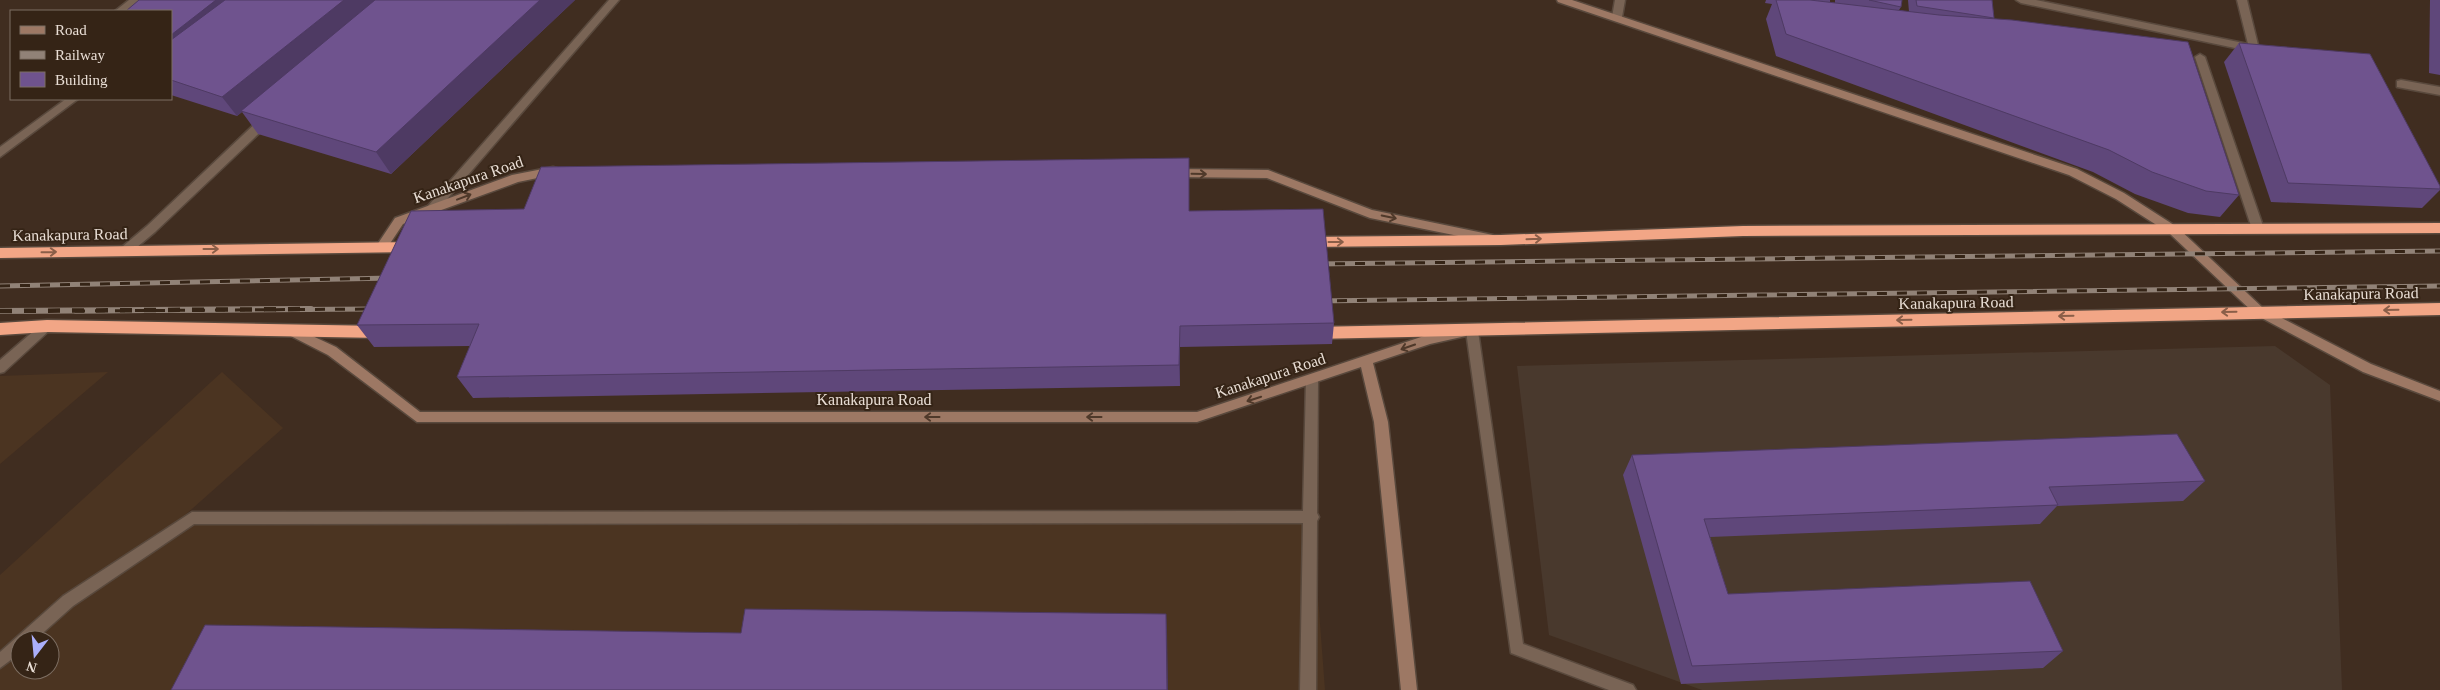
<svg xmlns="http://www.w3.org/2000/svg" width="2440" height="690" font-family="'Times New Roman',serif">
  <rect width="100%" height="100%" fill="#402d20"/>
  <path fill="#4b3421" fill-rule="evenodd" d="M108 372 0 464V376Z
    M222 372 283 428 184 516 191 518 1312 517 1325 690H0V575ZM20 640H50V670H20Z"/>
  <path fill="#49392d" d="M2275 346 2330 385 2342 690H1702L1549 635 1517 366Z"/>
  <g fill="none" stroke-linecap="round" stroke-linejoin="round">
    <defs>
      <path id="lane" d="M129 0H141L126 11H115Z
        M609 0H619L436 212H428L426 209 428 206Z
        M2200 54 2205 57 2264 229 2262 232H2254L2252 229 2195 57Z
        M66 99H78L0 157V147Z
        M267 115 271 116 272 119 271 122 155 232 130 253H122L120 250 122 247 147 226 263 116Z
        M47 321 51 323 53 326 51 329 4 372 0 373V360L43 323Z
        M1472 326 1476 328 1478 331 1523 644 1633 685 1636 690H1609L1511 653 1466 331 1468 328Z
        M1312 375 1317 376 1318 380 1317 513 1319 517 1317 521 1316 690H1300L1303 523 194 524 73 606 35 640H20V653L0 668V652L63 596 192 512 1303 511 1306 380 1307 376Z"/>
      <path id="street" d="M1615 0H1625L1622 17 1617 20 1612 17Z
        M2016 0H2036L2248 44 2237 0H2247L2259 49 2254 52 2021 3Z
        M2401 80 2440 87V95L2397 87V81Z"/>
      <path id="secondary" d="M1557 0H1572L2077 169 2124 193 2177 227 2264 309 2371 364 2440 391V401L2363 372 2256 315 2169 233 2116 199 2069 175 1558 2Z
        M553 167 557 168 559 171 557 174 518 182 403 224 385 251H377L375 248 395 218 512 175Z
        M1173 169 1268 170 1372 210 1493 235 1499 239 1493 243 1370 218 1267 178 1173 177 1167 173Z
        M289 325 336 347 420 412H1197L1430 334 1462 328 1466 330 1468 333 1466 336 1430 344 1373 363 1388 422 1417 690H1401L1374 422 1361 367 1197 422H417L328 355 285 333 283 330 285 327Z"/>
      <path id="highway" d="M2440 223V233L1743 236 1501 245 1306 247 1301 246 1299 242 1301 238 1306 237 1501 235 1743 226Z
        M413 242 418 243 420 247 418 251 413 252 0 258V248Z
        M2440 303V315L1314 339 1309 337 1307 333 1309 329 1314 327Z
        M47 320 381 326 386 328 388 332 386 336 381 338 47 332 0 335V323Z"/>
    </defs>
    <use href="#lane" stroke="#59493d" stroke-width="3"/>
    <use href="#street" stroke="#59493d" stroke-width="3"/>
    <use href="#secondary" stroke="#59493d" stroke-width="3"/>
    <use href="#highway" stroke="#59493d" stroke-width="3"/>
    <use href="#lane" fill="#796455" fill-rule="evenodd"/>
    <use href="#street" fill="#796455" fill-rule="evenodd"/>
    <use href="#secondary" fill="#9d7864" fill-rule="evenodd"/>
    <use href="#highway" fill="#f2a686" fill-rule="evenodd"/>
    <defs>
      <path id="rail-far1" d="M1315 264 2440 251
        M0 286 392 278
        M1317 301 2440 286
        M75 311 377 309"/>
      <path id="rail" d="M0 311 311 309"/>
    </defs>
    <use href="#rail-far1" stroke="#918277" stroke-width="5"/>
    <use href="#rail" stroke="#918277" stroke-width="6"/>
    <use href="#rail-far1" stroke="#352416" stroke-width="3" stroke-dasharray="10" stroke-linecap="butt"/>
    <use href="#rail" stroke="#352416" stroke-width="4.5" stroke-dasharray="12" stroke-linecap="butt"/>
  </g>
  <path fill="#5f477a" d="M575 0 391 174 258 134 242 112 237 116 171 95V11Z
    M1766 0H1830V2L1835 3V0H1902L1901 7 1899 10 1909 12 1908 0H1992L1994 18V19L2239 195 2220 217 2188 213 2135 194 2093 172 1776 56 1766 19 1772 4 1765 3Z
    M2430 0H2440V75L2429 73Z
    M2239 43 2440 186V190L2422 208 2271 202 2224 62Z
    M524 209 1190 211 1334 323 1332 344 1180 347V386L473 398 457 377 470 346 374 347 357 325Z
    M1632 455 2205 481 2183 501 2057 506 2040 524 1710 537 1728 594 2063 651 2043 668 1681 684 1623 475Z"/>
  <path fill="#4e3a63" d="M216 0H245L171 59V35Z
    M344 0H380L237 116 222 97Z
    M540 0H575L391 174 376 152Z
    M1180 326V386L1179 365Z
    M1166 614 1167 630 1168 690H1167Z"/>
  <path fill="#6f538e" stroke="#4e3a63" d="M139 0H216L171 35V11H126Z
    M225 0H344L222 97 171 80V40Z
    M375 0H540L376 152 241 111Z
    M1776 0H1810L1939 15 2012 20 2188 42 2239 195 2206 191 2152 172 2109 150 1786 34Z
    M1869 0H1902L1901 7Z
    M1916 0H1992L1994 18 1917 6Z
    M2239 43 2370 54 2440 186V189L2288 183Z
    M1189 158V211L1323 209 1334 323 1180 326 1179 365 457 377 479 324 357 325 411 211 524 209 541 167Z
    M2177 434 2205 481 2049 487 2058 505 1704 519 1728 594 2030 581 2063 651 1692 666 1632 455Z
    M745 609 1166 614 1167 690H171L205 625 741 633Z"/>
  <defs><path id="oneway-shaft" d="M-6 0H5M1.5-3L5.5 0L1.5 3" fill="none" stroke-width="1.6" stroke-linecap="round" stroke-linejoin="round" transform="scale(1.25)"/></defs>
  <g stroke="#4f392a">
    <use href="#oneway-shaft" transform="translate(1199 174) rotate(1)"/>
    <use href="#oneway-shaft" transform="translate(464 197) rotate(-21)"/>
    <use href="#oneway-shaft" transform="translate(1389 217) rotate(12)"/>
    <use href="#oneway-shaft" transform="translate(1408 347) rotate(161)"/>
    <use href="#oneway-shaft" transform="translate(1254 399) rotate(162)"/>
    <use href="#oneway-shaft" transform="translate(932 417) rotate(-180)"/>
    <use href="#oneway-shaft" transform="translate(1094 417) rotate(-180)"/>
  </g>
  <g stroke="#8a5e48">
    <use href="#oneway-shaft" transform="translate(1534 239) rotate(-2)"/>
    <use href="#oneway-shaft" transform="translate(1336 242)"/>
    <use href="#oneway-shaft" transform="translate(211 249)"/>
    <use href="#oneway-shaft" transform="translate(49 252) rotate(-1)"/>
    <use href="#oneway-shaft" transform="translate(2391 310) rotate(179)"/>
    <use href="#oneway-shaft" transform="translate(2229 312) rotate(179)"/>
    <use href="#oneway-shaft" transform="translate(2066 316) rotate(179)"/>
    <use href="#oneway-shaft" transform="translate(1904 320) rotate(179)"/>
  </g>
  <g text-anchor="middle" stroke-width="4" stroke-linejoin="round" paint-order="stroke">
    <g font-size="16" fill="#e9ded5" stroke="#352416">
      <text transform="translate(468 179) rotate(-19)" y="6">Kanakapura Road</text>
      <text transform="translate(70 234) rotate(-1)" y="6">Kanakapura Road</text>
      <text transform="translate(2361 293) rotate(-1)" y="6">Kanakapura Road</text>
      <text transform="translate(1956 302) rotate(-1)" y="6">Kanakapura Road</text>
      <text transform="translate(1270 375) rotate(-18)" y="6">Kanakapura Road</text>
      <text x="874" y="405">Kanakapura Road</text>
    </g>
  </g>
  <rect x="10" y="10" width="162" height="90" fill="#352416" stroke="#7d6e62"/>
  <rect x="20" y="26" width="25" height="8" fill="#9d7864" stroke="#7d6e62"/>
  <text x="55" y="35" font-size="15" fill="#e9ded5">Road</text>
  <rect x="20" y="51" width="25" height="8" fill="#918277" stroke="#7d6e62"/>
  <text x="55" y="60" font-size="15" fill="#e9ded5">Railway</text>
  <rect x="20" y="72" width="25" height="15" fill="#6f538e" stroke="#7d6e62"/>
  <text x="55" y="85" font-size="15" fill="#e9ded5">Building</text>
  <g transform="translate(35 655) rotate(196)"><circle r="24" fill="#352416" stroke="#7d6e62"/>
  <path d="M0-4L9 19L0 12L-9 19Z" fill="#abaffb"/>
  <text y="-8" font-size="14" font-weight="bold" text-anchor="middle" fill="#e9ded5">N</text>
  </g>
</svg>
